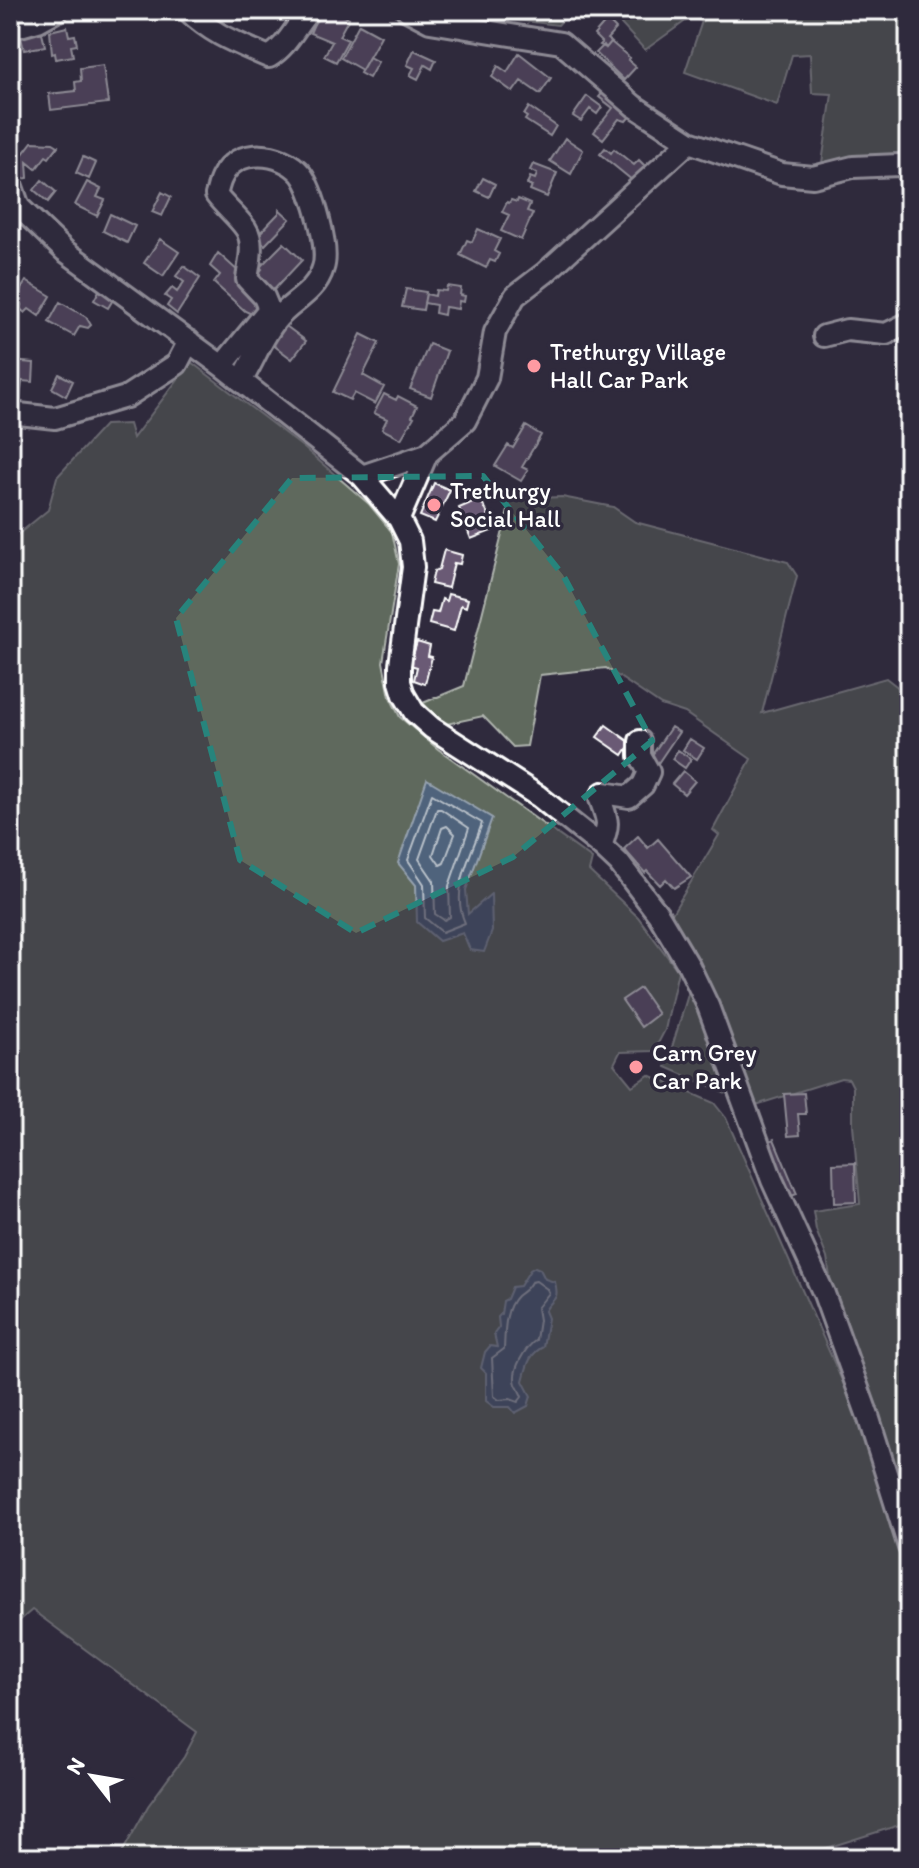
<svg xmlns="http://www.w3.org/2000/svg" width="919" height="1868" font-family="Itim,sans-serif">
  <rect width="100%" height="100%" fill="#2f2a3d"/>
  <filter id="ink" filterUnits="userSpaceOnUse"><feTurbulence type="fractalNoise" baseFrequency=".0125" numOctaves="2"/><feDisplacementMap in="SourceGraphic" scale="16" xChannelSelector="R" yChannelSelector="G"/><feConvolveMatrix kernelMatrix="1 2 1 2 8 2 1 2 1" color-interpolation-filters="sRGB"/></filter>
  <g filter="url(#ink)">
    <path fill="#5f695d" stroke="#afb4ae" stroke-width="2" d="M431 10H572L558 25Z
      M608 10H909V161L859 158 822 163 832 94 812 93 810 54 792 55 777 105 685 72 702 21 691 17 645 50Z
      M191 362 304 448 369 504 392 532 399 564 383 662 390 697 400 717 438 749 592 859 589 871 638 917 678 971 665 1030 654 1051 620 1052 614 1064 632 1086 649 1075 714 1103 726 1118 867 1437 909 1589V1668L902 1677H909V1822L795 1858H119L148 1806 184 1757 197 1732 32 1610 10 1629V541L48 510 57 477 105 425 129 424 133 438Z
      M562 497 613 507 635 522 788 562 797 576 762 713 886 678 909 696V1515L834 1302 827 1258 816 1230 813 1211 860 1204 853 1125V1087L849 1079 841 1078 756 1105 751 1103 729 1038 701 968 670 917 719 835 713 830 751 759 685 713 661 705 606 668 540 675 527 746 513 747 483 716 442 725 423 703 464 686 511 499Z
      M690 988 728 1094 666 1067Z"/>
    <path fill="#50647b" stroke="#96a2b0" stroke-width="2" d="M427 779 492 818 466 890 468 914 491 894 492 931 484 952 470 950 463 933 439 941 417 922 416 885 398 863Z
      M535 1267 540 1269 545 1279 555 1282C560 1302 552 1297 545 1311L548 1318 543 1347C529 1354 527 1366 523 1381L531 1396 528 1406 515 1413 510 1407H494L486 1401V1373L481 1368 485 1352 490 1346 497 1347 494 1334 499 1327 498 1317 501 1314 503 1301 507 1299 512 1287 520 1286 530 1270Z"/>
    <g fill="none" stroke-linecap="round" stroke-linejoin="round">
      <path stroke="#b9c1ca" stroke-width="2" d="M432 794 482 823C471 857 450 890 465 923L442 932 425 918 424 884 408 860Z
        M437 809H441L469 828 449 886 450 917 444 920 435 914 434 881 419 859Z
        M447 826 455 834 444 863 440 865 433 855 442 828Z
        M536 1281 547 1289 549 1293 537 1308 539 1320 536 1340C525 1348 511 1370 516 1384 518 1389 521 1393 522 1397L518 1402 510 1399 499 1400 494 1396 492 1358 504 1349C505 1332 504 1309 517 1296 523 1291 527 1290 531 1282Z"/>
    </g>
    <path fill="#6a5a74" stroke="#fff" stroke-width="2" d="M320 10H333L349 18 339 36 348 40 336 62 324 56 332 42 310 33Z
      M607 20 616 29 607 39 611 42 606 48 600 45 602 43 594 35Z
      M359 24 381 36 362 70 341 58Z
      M67 27 69 36 75 35 77 45 71 46 73 56 56 59 55 53 52 54 50 31Z
      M41 29 45 46 24 50 20 33Z
      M611 42 630 58 628 60 636 67 624 80 596 53 604 45 606 48Z
      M414 50 436 60 432 69 425 65 418 79 410 75 414 68 407 65Z
      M519 53 551 78 540 94 521 81 513 92 492 77 498 66 507 72Z
      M369 57 378 62 369 78 360 73Z
      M103 65 108 103 51 110 49 94 76 91 75 82 81 81 80 68Z
      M607 88 633 113 626 121 619 119 603 139 594 132 613 108 599 97Z
      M587 96 602 107 597 114 590 109 581 121 573 116Z
      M529 107 556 126 550 136 525 120 527 117 524 115Z
      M565 138 583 150 571 174 550 161Z
      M32 142 53 143 58 146 49 158 46 156 36 169 27 162 28 178 21 179 18 156 22 155Z
      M605 148 611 153 614 149 634 165 639 160 647 168 633 181 600 154Z
      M83 157 96 163 89 179 76 173Z
      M533 164 557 173 547 197 530 190 532 186 527 184 530 177 535 179 537 174 530 170Z
      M483 178 495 184 489 197 476 191Z
      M42 180 56 192 48 202 34 190Z
      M87 182 101 189 97 197 105 200 97 216 75 205Z
      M162 192 171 197 162 216 152 212Z
      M518 199 530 204 527 211 533 213 521 240 501 231 509 215 502 212 507 202 509 203 511 200 517 202Z
      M279 209 290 219 265 245 256 237 279 213Z
      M110 214 135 226 127 243 103 231Z
      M478 229 500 239 494 251 499 254 495 262 490 260 486 268 460 255 467 240 472 242Z
      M160 239 179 252 163 276 144 263Z
      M284 243 302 260 269 295 253 279 262 269 260 267Z
      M218 253 240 273 236 278 258 297 262 309 256 316 245 311 214 283 220 275 210 266Z
      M184 266 200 278 177 314 167 306 171 300 165 296 172 288 177 292 184 282 176 276Z
      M26 281 51 296 39 316 29 309 25 313 19 308 21 305 14 301Z
      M447 286 461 288 460 295 465 296 464 302 459 301 458 309 445 307 444 315 435 313 436 305 424 303 426 294 435 296 436 290 446 291Z
      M100 289 114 298 108 308 94 300Z
      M406 289 426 292 423 310 402 307Z
      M60 302 86 317 91 325 88 328 80 326 74 336 49 322Z
      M282 323 306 341 292 359 268 341Z
      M361 334 379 343 363 375 384 387 375 404 354 393 350 400 333 392Z
      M429 344 447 351 431 397 410 389Z
      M10 361 34 363 33 382 22 381 20 400 10 399Z
      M59 374 73 381 66 396 52 388Z
      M384 394 396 400 398 396 417 406 412 416 414 417 401 439 382 429 387 419 374 413Z
      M526 426 541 435 522 467 528 470 521 481 495 466 508 445 513 448Z
      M434 483 450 490 435 522 420 516Z
      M480 499 496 529 471 539 459 508Z
      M444 550 462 555 460 564 454 563 448 588 431 584 434 571 439 569Z
      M448 594 468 599 466 607 461 605 454 631 429 624 432 612 438 613 442 599 446 601Z
      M417 642 430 646 428 656 432 657 425 684 414 680 417 667 410 665Z
      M606 725 631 743 623 755 597 737Z
      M671 727 679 732 654 769 646 764Z
      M690 739 704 748 697 759 683 750Z
      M678 750 691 759 685 768 672 759Z
      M683 771 695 781 684 794 672 784Z
      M638 836 648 848 658 839 691 877 674 888 666 879 660 885 647 871 645 873 624 849Z
      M640 988 658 1014 641 1027 622 1000Z
      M804 1093 806 1114H798L800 1135 788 1136 784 1094Z
      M774 1139 797 1194 786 1198 763 1144Z
      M855 1163 856 1202 834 1203 833 1164Z"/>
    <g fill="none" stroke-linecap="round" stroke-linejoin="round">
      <defs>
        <path id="minor" d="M187 10C213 35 237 43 269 57 288 46 296 25 310 10
          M407 10 430 22 561 43 634 106 689 142 782 174 813 177 853 167 899 165 909 167
          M10 29 38 21 58 10
          M10 181 19 207 65 251 222 366 362 476 399 519 410 541 413 567 400 665V682L404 695 414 712 432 728 538 796 601 846 619 863 658 914 689 966 708 1006 772 1180 824 1294 869 1419 909 1547
          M824 336 847 330 886 334 909 323
          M222 366 269 309 264 297 247 279C249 264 255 243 246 229 238 217 225 207 216 195 218 189 219 182 222 177 236 147 282 151 301 174 313 190 330 249 323 268 316 292 293 301 278 318 262 336 254 361 241 381
          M10 413 55 418 126 397 177 364 189 341
          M362 476 427 454 465 421 487 378 495 332 515 296 545 273 689 142
          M399 519 427 454
          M601 846C610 823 608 821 600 799L603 793 629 797 643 785 649 772 640 756V741"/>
      </defs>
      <use href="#minor" stroke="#fff" stroke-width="26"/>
      <use href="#minor" stroke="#2f2a3d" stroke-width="20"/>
    </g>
  </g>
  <path d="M0 0H919V1868H0ZM483 476 563 575 652 741 513 857 356 933 240 860 176 618 292 478Z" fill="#2f2a3d" fill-opacity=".55" fill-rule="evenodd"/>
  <path fill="none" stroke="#27847c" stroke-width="6" stroke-dasharray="16 10" stroke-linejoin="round" d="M483 476 563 575 652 741 513 857 356 933 240 860 176 618 292 478Z"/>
  <g fill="#ff9aa2" stroke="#2f2a3d" stroke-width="3">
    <circle cx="534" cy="366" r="8"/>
    <circle cx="434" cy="505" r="8"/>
    <circle cx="636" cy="1067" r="8"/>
  </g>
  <g text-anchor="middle" stroke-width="7" stroke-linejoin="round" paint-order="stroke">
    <g font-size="24" fill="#fff" stroke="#2f2a3d" text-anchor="start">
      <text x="550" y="360">Trethurgy Village<tspan x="550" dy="28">Hall Car Park</tspan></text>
      <text x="450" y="499">Trethurgy<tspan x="450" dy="28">Social Hall</tspan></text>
      <text x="652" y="1061">Carn Grey<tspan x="652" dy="28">Car Park</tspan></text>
    </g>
  </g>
  <rect width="919" height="1868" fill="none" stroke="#2f2a3d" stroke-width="40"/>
  <rect x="20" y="20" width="879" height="1828" fill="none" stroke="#fff" stroke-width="3" filter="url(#ink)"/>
  <g transform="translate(92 1776) rotate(301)" stroke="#2f2a3d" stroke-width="6" paint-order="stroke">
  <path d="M0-6L14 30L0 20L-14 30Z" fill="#ffffff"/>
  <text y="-12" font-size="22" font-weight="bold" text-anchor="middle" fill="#ffffff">N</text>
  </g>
</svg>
